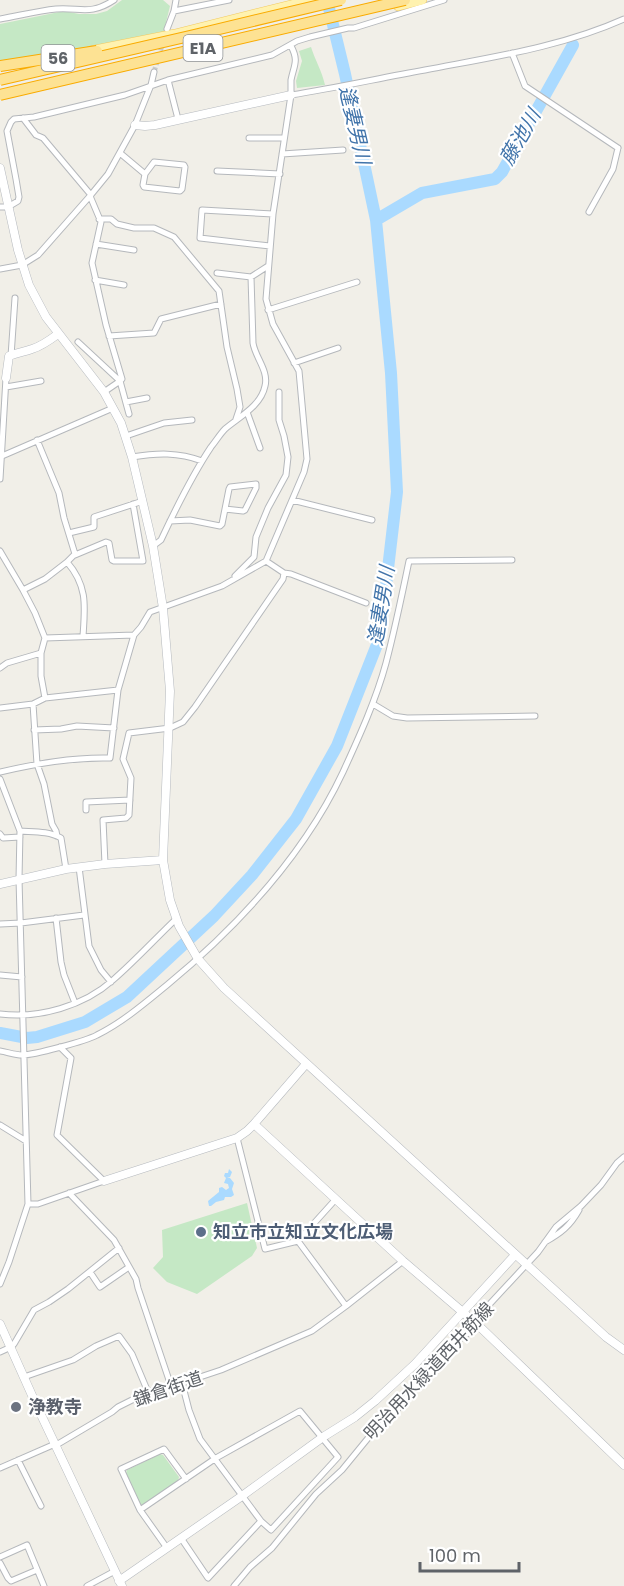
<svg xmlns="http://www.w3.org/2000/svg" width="624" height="1586" font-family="Poppins,'Noto Sans JP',sans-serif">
  <rect width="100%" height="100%" fill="#f1efe8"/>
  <path fill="#c5e8c5" d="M122 0H163L170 6 162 39 0 68V24L64 11 79 14H96L107 11Z
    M311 47C315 60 322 71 325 85L297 88 296 81 302 61 299 51Z
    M247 1203 257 1248 252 1256 197 1294 167 1282 153 1268 163 1257 162 1230Z
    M160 1454 163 1455 179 1477 178 1481 143 1505 140 1504 126 1473 127 1470Z"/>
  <path fill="#aadaff" d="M229 1169 232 1172 230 1177 227 1178H230L234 1183 232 1189 234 1195 231 1197H225L224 1200 216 1202 211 1206H209L208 1201 219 1192V1188L222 1187 226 1190 229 1188 228 1184 224 1183 226 1178 224 1176 225 1173H228Z"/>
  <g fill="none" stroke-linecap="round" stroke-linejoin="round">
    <path stroke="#aadaff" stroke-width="12" d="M376 220 422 193 495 179 502 172 573 45
      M0 1033 27 1038 37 1037 85 1022 127 997 214 916 252 875 296 819 337 746 380 637 397 492 391 373 376 220 345 74 327 0"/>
    <path stroke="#ccccc8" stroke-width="5" stroke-dasharray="5 2.5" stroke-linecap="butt" d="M154 72 163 42"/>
    <defs>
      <path id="street" d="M174 11 229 0
        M0 19C18 16 37 11 56 9 80 7 90 16 114 0
        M167 29 174 11 176 0
        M512 53 525 86 618 148
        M168 80 178 119
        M291 95C336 88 380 78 425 70 492 57 562 47 624 19
        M23 118 36 135 43 138 91 195
        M249 138H284
        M120 153 145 174 143 185 144 187 180 191 182 189 185 167 184 165 154 162 145 174
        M282 154 343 150
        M217 171 280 174
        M90 196 101 222 92 263 106 325 122 379 120 381 129 414
        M0 207H8L18 201 19 197 16 179 7 131 11 122 14 119 34 117 125 95 168 80 272 55 297 41 310 37 348 28H354L444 0
        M589 212 613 169 618 148
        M99 219H111L117 224 134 228H154L174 237 219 291 227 347 237 389 240 407 236 419
        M96 244 134 250
        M270 246 200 238 202 210 273 214
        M0 269 22 265 38 255 90 196 108 174 135 125 151 85 154 72
        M217 273 251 277 268 266
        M95 280 124 285
        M268 310 357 282
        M109 336 154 333 161 319 221 304
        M78 342 120 381 104 392
        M11 356 15 298
        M294 363 338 348
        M6 387 41 381
        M126 402 147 398
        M247 412 260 448
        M126 436 164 423 192 420
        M37 440 59 493 64 518 75 554 67 562C88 586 85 607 83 636
        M2 456 113 408
        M132 457C157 453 178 452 202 461
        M0 479 6 378
        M292 500 372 520
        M170 521 190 520 220 526 222 524 229 489 230 487 256 484V488L245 510 243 511 225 509
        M69 533 94 527V517L143 501
        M153 546 161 540C176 508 191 477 211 447 216 441 220 434 225 429 239 417 261 406 265 386 269 371 255 357 253 343L251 277
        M0 551 23 590 35 613 45 638 41 653V676L45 698
        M75 555 106 542 109 543 112 560 114 561H143L133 504
        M284 573 291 574 366 603
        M235 576 254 557 256 537 268 508 286 475 288 457 284 436 279 420V392
        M23 590 45 579 67 562
        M45 638 134 635
        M0 668 7 663 41 653
        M33 704 37 764 44 784 52 824 56 831 57 836
        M373 704 393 716 407 718 535 716
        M0 708 33 704 45 698 118 690
        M34 730 61 729 77 726 114 728
        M0 772C36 764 72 757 110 758L118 690 134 635 141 627 150 612 222 586 266 561 304 472 307 459 299 371 273 324 266 299 273 214 291 95C291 90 291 85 291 80 294 65 299 61 291 46
        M0 779 20 831 19 879 28 1204 9 1262 0 1284
        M86 810V802L130 800
        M20 831C33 832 49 831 61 838L66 869
        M0 834 3 838 20 837
        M105 864 103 820 126 818 129 815 131 778 123 759 129 733 170 728 183 722 195 707 283 579 284 573 266 561
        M79 867 89 946 101 970 111 982
        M56 918 61 962 64 975 75 1003
        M0 924 21 923 84 915
        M0 975 22 977
        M0 1014C39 1019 84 1006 113 980 135 961 155 939 176 919
        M0 1051C7 1052 15 1055 22 1055 34 1055 86 1041 97 1035 123 1022 145 1003 167 985 237 927 304 855 343 772 359 737 376 700 386 663 395 629 402 595 409 561L512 560
        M0 1125 26 1141
        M237 1138 265 1249 298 1241 335 1200
        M69 1193 114 1240 136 1279 138 1288 171 1386
        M28 1204H38L104 1181 57 1135 71 1058 60 1047
        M298 1241 346 1306
        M545 1242C561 1233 570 1226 579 1210
        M90 1272 100 1287 129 1267
        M0 1352 11 1347 14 1344 34 1310 49 1302 68 1289 119 1248
        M24 1377 73 1360 96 1346 119 1336 132 1354 148 1392
        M182 1383 189 1410 200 1439 261 1521
        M18 1460 41 1506
        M0 1468 55 1444H58L112 1412 118 1407 148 1392 182 1383 221 1370 312 1331 346 1306 403 1261
        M140 1510 121 1469 164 1449 186 1479
        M167 1548 140 1510 216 1458 300 1411 338 1457 271 1530 261 1521 208 1578 181 1538
        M0 1557 27 1545 44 1586
        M0 1563 8 1578 11 1581 37 1570
        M87 1586 115 1571
        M234 1586 250 1567 272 1548 316 1494 342 1470 369 1437 397 1410 414 1387 436 1366 454 1343 467 1334 474 1321 538 1252 556 1227 581 1206 601 1185 617 1163 624 1157"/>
      <path id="secondary" d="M135 125 145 126 155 125 291 95
        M0 168 18 250 29 285 46 317 104 392 121 423 132 457 153 546 163 608 170 691 163 860 170 900 179 926 198 959 224 988 606 1337 624 1350
        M6 378 9 356C18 352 24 352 32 349 42 346 50 340 58 334
        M0 884 66 869 105 864 163 860
        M254 1124 403 1261 479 1326 624 1465
        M104 1181 237 1138 247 1131 254 1124 306 1064
        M0 1324 35 1402 122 1586
        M119 1581 242 1496 323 1437 355 1417 375 1401 415 1364 515 1255"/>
      <path id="primary" d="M398 6 422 0
        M90 51 175 34 311 0"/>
    </defs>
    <use href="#street" stroke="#b5b8bc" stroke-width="7"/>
    <use href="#secondary" stroke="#b6babf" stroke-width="9"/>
    <use href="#primary" stroke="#f2c960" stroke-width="10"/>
    <use href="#street" stroke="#fff" stroke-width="5"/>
    <use href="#secondary" stroke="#fff" stroke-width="8"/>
    <use href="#primary" stroke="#fff2af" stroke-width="9"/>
    <defs>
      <path id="highway-bridge" d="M0 66 97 51
        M0 80 194 35 341 0
        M0 95 405 0"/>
    </defs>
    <use href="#highway-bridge" stroke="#f9ab00" stroke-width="12" stroke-linecap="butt"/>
    <use href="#highway-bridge" stroke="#fde293" stroke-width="10"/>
  </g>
  <circle fill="#5c6f8a" stroke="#fff" stroke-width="2" cx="201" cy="1232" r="6"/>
  <circle fill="#6b7280" stroke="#fff" stroke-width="2" cx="16" cy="1407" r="6"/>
  <g text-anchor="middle" stroke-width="4.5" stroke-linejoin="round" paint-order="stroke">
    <g fill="#fff" stroke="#8f9295" stroke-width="1.5">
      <rect x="183.5" y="35" width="39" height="26" rx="4.5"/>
      <rect x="41.5" y="45" width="33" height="26" rx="4.5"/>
    </g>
    <g font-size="16" font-weight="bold" fill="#5f6368">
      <text x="203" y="54">E1A</text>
      <text x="58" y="64">56</text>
    </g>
    <g font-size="18" font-weight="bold" fill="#4e5e75" stroke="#fff" text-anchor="start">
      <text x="213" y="1238">知立市立知立文化広場</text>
    </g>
    <g font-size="18" fill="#5f6368" stroke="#fff">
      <text transform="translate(429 1371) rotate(-47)" y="6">明治用水緑道西井筋線</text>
      <text transform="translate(168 1389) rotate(-19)" y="6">鎌倉街道</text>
    </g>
    <g font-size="18" font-weight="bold" fill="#5b616d" stroke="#fff" text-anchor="start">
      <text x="28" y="1413">浄教寺</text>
    </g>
    <g font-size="20" font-style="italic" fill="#4174aa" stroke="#fff">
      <text transform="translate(355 125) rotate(77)" y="7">逢妻男川</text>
      <text transform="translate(520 137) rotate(-60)" y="7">藤池川</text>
      <text transform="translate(381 606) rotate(-81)" y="7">逢妻男川</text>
    </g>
  </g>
  <path d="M420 1562v9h99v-9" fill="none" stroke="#5f6368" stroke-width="3"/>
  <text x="429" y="1562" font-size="18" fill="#5f6368" stroke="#ffffff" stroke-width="4.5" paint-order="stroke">100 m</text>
</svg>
